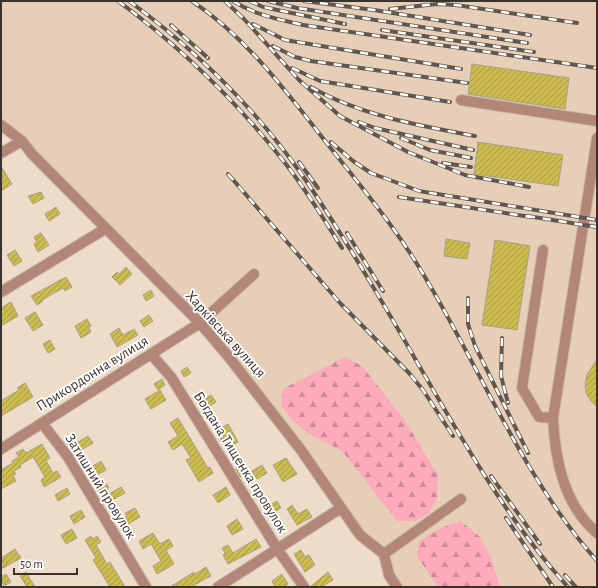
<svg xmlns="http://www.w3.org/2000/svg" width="598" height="588" font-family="'Alegreya Sans',sans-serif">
  <defs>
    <pattern id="forest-firs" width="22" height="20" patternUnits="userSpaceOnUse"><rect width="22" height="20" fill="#fdaabb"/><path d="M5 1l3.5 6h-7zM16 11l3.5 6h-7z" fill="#ce8b98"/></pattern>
    <pattern id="building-hatch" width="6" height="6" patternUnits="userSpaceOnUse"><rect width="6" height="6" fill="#ccbb4f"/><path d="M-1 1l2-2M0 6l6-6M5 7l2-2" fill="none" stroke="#a79942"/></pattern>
  </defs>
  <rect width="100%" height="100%" fill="#eedcc8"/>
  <path fill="#e6cfb6" d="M1 1H597V587H403L394 573 392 560 388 551 364 531 305 447 232 352 203 320 36 151 25 137 1 119Z"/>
  <path fill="url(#forest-firs)" d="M345 357 362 366 404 419 438 475 437 499 428 514 416 521H397L342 451 309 434 294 422 281 406 283 389Z
    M461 521 480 537 491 557 500 587H438L417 556 419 541 441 528Z"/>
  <path fill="url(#building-hatch)" stroke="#a5a18a" d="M472 64 569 78 565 109 468 94Z
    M478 142 563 155 558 186 474 174Z
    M1 166 12 184 1 191Z
    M41 192 44 198 33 204 28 196Z
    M56 207 60 214 49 221 45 214Z
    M41 233 49 245 38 252 34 244 37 242 34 237Z
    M446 239 470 243 467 259 444 256Z
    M495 240 530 246 517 330 482 325Z
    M15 250 22 261 14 266 7 255Z
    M126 267 132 274 120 285 112 277 117 272 119 274Z
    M66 277 72 287 65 291 63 288 42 300 43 301 37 305 31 296Z
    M151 290 154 296 146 301 143 295Z
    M11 302 18 316 1 326V308Z
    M35 312 43 325 33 331 25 318Z
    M149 315 153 321 144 327 140 321Z
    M87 319 91 326 89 328 91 332 81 338 75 326Z
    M119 328 123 335 134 329 138 335 117 347 110 334Z
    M50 340 55 349 48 353 43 344Z
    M597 359V407L591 401 586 393 585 384 587 375Z
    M187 367 191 373 184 377 181 371Z
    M162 379 165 385 158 390 154 384Z
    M25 383 33 397 1 416V401L19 390 17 388Z
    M160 390 166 400 151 409 145 399Z
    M211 395 216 402 210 406 205 399Z
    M178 418 208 468 210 467 213 473 199 482 186 460 191 458 182 444 173 450 168 442 178 436 170 423Z
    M228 424 238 442 226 449 220 439 224 437 219 429Z
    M88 436 93 443 78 452 73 445Z
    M42 444 50 458 46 461 53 473 57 471 61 477 44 487 41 480 45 477 33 457 20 465 21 467 14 471 16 474 13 475 16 481 1 489V470L13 463 12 461 19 457 16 453 23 449 26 453Z
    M286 458 297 474 283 482 273 465Z
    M101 461 106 470 95 476 90 468Z
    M262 465 267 473 257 479 252 471Z
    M242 466 246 473 240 477 236 469Z
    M106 483 109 488 100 494 97 488Z
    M121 487 125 493 112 500 109 494Z
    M226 487 230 495 218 503 213 495Z
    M67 488 70 494 58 501 55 495Z
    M277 501 281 508 269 515 265 508Z
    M292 505 298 514 307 509 312 517 297 525 287 509Z
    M135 508 140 517 125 526 121 519 127 516 125 513Z
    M81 510 85 517 74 524 70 516Z
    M237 519 243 529 232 535 227 526Z
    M72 529 77 538 66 544 61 535Z
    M153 533 160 544 169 539 173 546 166 550 174 564 157 574 153 566 161 561 151 544 143 549 139 541Z
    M91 536 93 539 97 536 101 542 96 545 107 564 110 562 125 587H110L93 560 96 558 85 540Z
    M256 539 261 547 228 564 223 555 225 553 222 548 228 545 233 553Z
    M15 549 21 558 1 569V558Z
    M301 550 305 557 309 555 315 565 305 572 294 554Z
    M206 567 211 576 203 580 191 587H170L194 572 195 574Z
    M26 572 35 587H27L20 576Z
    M328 572 333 580 321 587H310Z
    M6 574 11 582 4 586 1 577Z
    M282 574 288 584 283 587H275L272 581Z"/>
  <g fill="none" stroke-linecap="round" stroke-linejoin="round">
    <defs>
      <path id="minor" d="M461 100 597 121
        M1 125 22 141 32 154 200 323 228 356 301 450 360 535 384 554 389 575 397 587
        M597 138 553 418C555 460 564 505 597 533
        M1 153 22 141
        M543 250 522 388 539 417 553 418
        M1 292 105 229
        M151 354 171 377 278 550 304 587
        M42 423 68 457 146 587
        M1 449 200 323 254 274
        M384 554 461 499
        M218 587 341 508"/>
    </defs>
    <use href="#minor" stroke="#cabaa9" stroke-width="12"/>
    <use href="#minor" stroke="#b28678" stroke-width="10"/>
    <defs>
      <path id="rail" d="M118 1C179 46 234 99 281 158 304 186 323 218 342 248
        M129 1C197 51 259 112 307 182 348 243 385 306 421 369 465 445 509 522 568 587
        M192 1C250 40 290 97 333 151 367 194 402 236 429 284 484 377 525 480 597 561
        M225 1 244 19 299 80 340 116 408 152 465 175 529 187
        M233 1C255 15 278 19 303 25L597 68
        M250 1 263 7 345 24
        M268 1 297 8 527 43
        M304 1 374 10 530 35
        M390 9 437 4 456 5 577 23
        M253 24 285 40 461 69
        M171 25 208 58
        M382 30 534 52
        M273 46 295 57 311 61 467 83
        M292 68 320 81 450 102
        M311 87C359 115 421 126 475 136
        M359 122 375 128 473 150
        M401 138 430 150 471 158
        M331 142 353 161 371 173 419 191 597 220
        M299 162 318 188
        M443 163 471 167
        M228 174 340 303 409 373 423 390 453 436
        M399 197 531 217
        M527 216 597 227
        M347 233 383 291
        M468 298V324L475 346 528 453
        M502 338 501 376 508 403
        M491 476 540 544
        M506 518 553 587
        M565 575 576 587"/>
    </defs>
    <use href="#rail" stroke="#61574e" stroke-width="4"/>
    <use href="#rail" stroke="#fff" stroke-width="2.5" stroke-dasharray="8" stroke-linecap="butt"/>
  </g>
  <g text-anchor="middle" stroke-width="3.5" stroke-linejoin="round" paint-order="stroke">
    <g font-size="15" fill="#3a332c" stroke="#fff">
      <text transform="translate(226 334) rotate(48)" y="5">Харківська вулиця</text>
      <text transform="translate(92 373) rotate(-32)" y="5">Прикордонна вулиця</text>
      <text transform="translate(241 462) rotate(58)" y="5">Богдана Тищенка провулок</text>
      <text transform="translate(101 486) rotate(58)" y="5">Затишний провулок</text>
    </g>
  </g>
  <rect width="598" height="588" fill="none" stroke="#3a332c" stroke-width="4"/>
  <path d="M14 568v6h63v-6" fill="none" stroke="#3a332c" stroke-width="2"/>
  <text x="20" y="568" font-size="12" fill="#3a332c" stroke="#ffffff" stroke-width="3" paint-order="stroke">50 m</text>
</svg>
